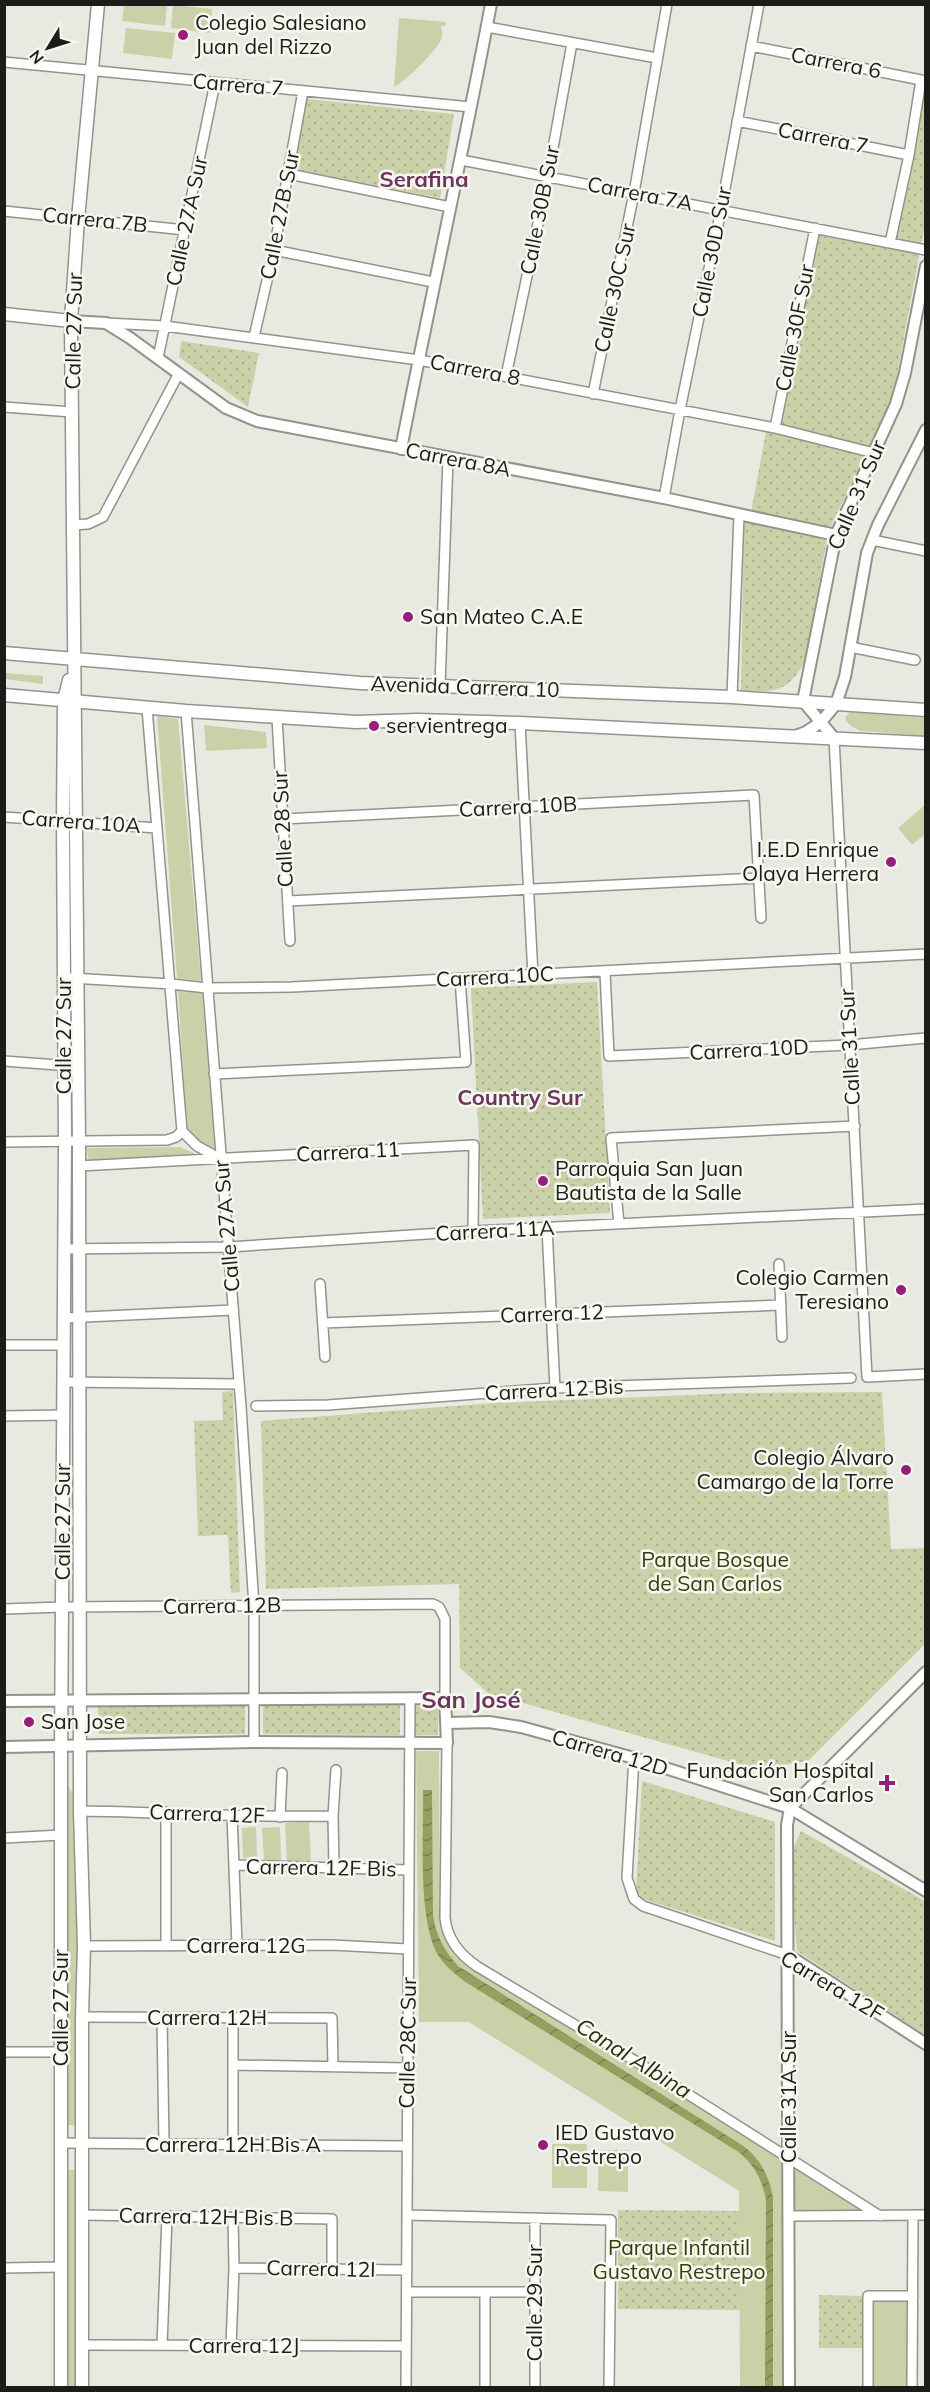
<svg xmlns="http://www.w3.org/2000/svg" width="930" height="2392" font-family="Mulish,sans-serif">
  <defs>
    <pattern id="park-dots" width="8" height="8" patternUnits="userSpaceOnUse" patternTransform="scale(1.5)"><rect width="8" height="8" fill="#cad1a8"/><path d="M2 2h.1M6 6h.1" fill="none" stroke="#adb390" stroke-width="1.8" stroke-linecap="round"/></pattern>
    <pattern id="water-waves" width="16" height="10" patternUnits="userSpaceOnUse" patternTransform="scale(1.5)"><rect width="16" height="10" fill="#959f60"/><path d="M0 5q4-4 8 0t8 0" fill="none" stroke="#79814e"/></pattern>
  </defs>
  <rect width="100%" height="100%" fill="#e8eae2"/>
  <path fill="#cad1a8" d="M124 5H167L165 26 122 21Z
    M173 5 212 9 210 33 171 28Z
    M399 18 446 22 445 26H441C442 31 443 35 441 40 435 52 406 81 394 87Z
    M126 28 175 33 172 59 123 53Z
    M5 673 43 676V684L5 679Z
    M850 712 925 718V736L861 731 851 726 845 720 846 716Z
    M157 716 178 719 201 981 177 978Z
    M204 725 266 732 267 748 206 751Z
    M925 805V834L912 845 898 828Z
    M178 991 202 993 215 1148C202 1146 194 1139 187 1127Z
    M180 1147 205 1158 88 1160 87 1148Z
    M416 1751H439L440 1922C446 1941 453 1953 468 1966L593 2041 865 2211 786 2212 784 2387H740L739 2191 469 2022H419Z
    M66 1784 77 1798V2125H66Z
    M309 1822 311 1862 287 1864 285 1823Z
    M256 1827 257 1857 243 1858 242 1828Z
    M280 1827 281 1861H264L262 1828Z
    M552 2144H587V2188H552Z
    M598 2150H628V2192L598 2191Z
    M65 2170H75V2387L65 2388Z
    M874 2299 908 2300 907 2387 874 2388Z"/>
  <path fill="url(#park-dots)" d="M925 82V224L895 385 889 407 875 437 833 521 827 539 804 663C787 694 772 692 741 691L744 522 749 523 766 432 777 433 816 235 892 249Z
    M307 99 454 114 440 198 294 169Z
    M181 341 259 353 248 407 179 357Z
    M597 982 610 1213 483 1219 471 988Z
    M233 1391 240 1592 231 1593 228 1535 198 1536 194 1421 223 1420 222 1392Z
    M882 1392 891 1549 925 1548V1644L808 1761 756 1769 488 1693 460 1668 459 1584 266 1589 261 1421 493 1403 738 1393Z
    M263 1703 400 1704V1735L263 1734Z
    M98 1704H245V1734H99Z
    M415 1704H438V1735H414Z
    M642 1781 775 1822V1941L640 1898 636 1891Z
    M801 1831 925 1901V2035L797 1951 789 1858Z
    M618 2210 740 2211V2310L618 2309Z
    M819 2295 863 2296V2348H819Z"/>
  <path fill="url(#water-waves)" d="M423 1790H432L433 1915C436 1936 444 1950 458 1966L742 2145C761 2159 769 2176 773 2198V2387H765L766 2199C762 2179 753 2163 737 2151L464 1981C454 1973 445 1966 438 1955 417 1919 424 1833 423 1790Z"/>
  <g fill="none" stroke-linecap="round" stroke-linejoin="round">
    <defs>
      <path id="minor" d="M487 27 657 58
        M751 46 921 80 909 155 890 243
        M4 62 471 107
        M737 121 909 155
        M461 160 926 250
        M289 174 450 207
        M4 211 185 230
        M274 250 433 282
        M106 323 165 326 419 360 775 428 874 453
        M254 337 274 250 303 91
        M158 358 215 83
        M506 376 548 176 572 43
        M593 394 634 193 667 4
        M4 407 72 412
        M775 428 815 228
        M664 498 680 410 721 210 759 4
        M72 525 88 524 103 517 179 373
        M872 540 926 551
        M850 647 915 660
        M440 686 448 458
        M732 697 739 515
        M147 708 182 1131
        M186 711 241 1407 254 1606V1742
        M277 718 290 941
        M520 723 533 976
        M834 738 867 1377 926 1374
        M4 817 157 828
        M283 819 754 795 761 918
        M288 901 758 878
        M605 972 609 1056 849 1045 926 1038
        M71 978 171 984 207 988 292 987 926 954
        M4 1061 71 1066
        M214 1074 466 1062 460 979
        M182 1131 197 1146 219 1158
        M4 1142 167 1140 176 1137 182 1131
        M79 1166 474 1145 473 1231
        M619 1224 611 1138 855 1126
        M547 1228 555 1388
        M64 1249 229 1247 473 1231 926 1209
        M779 1264 782 1337
        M320 1284 325 1357
        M64 1318 233 1310
        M323 1323 781 1305
        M4 1345H64
        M64 1382 239 1384
        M256 1406 328 1405 555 1388 851 1378
        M4 1416 63 1415
        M4 1609 62 1607 433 1604 439 1607 445 1619V1698
        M447 1743 445 1918C447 1939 460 1955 478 1967L642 2065 880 2216
        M634 1758 627 1878 634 1899 643 1906 788 1955
        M80 1811C165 1812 249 1818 333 1816
        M166 1812V1946
        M232 1815 237 1945
        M280 1817 282 1773
        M4 1838 61 1835
        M235 1865 408 1870
        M334 1867 333 1816 336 1770
        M84 1946 332 1945 408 1949
        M82 2017 332 2018 333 2067
        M162 2018 164 2144
        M4 2052H62
        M233 2065 408 2068
        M61 2143 406 2146
        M233 2145V2018
        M81 2215 332 2219V2269
        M407 2215 611 2220 609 2388
        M790 2216 926 2215
        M535 2218V2388
        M4 2268 60 2267
        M234 2268 407 2270
        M407 2292H535
        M485 2292V2388
        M83 2345 406 2346
        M162 2345 167 2217
        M231 2346 234 2268 233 2218
        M406 2388 410 1698
        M868 2388V2296H913
        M912 2388 913 2216"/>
      <path id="tertiary" d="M71 321 106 323 130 338 226 408 257 421 664 498 836 535
        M401 449C430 300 463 153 491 4
        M795 736 806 732 821 722 836 704 845 677 867 553 878 525 926 430
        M834 738 803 701 836 535 896 404 905 373 926 266
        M4 1701 445 1698 447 1743 254 1742 4 1747
        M447 1723 489 1722 521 1727 634 1758 790 1808 926 1891
        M790 1808 926 1672
        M788 1955 926 2044
        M789 2388 787 1825 790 1808"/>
      <path id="secondary" d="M4 314 71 321
        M4 653 360 683 732 697 926 710
        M4 695 186 711 356 722 418 720 520 723 926 743
        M61 2388V1755L65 1142 63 821 64 701 69 680
        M82 2388V2017L84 1946 80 1811 79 1142 71 321 78 219 98 4"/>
    </defs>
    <use href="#minor" stroke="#92938b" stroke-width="12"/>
    <use href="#tertiary" stroke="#92938b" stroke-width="14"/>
    <use href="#secondary" stroke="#92938b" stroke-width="15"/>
    <use href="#minor" stroke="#fff" stroke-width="9"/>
    <use href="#tertiary" stroke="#fff" stroke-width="10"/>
    <use href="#secondary" stroke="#fff" stroke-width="12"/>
  </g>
  <g fill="#961e7a" stroke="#f6f8ef" stroke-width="2">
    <circle cx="183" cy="35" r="6"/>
    <circle cx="408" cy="617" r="6"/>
    <circle cx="374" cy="726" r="6"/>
    <circle cx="891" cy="862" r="6"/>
    <circle cx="543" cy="1181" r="6"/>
    <circle cx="901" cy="1290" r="6"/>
    <circle cx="906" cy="1470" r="6"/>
    <circle cx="29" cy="1722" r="6"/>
    <path d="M884 1774h6v6h6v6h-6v6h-6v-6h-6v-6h6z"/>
    <circle cx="543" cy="2145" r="6"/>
  </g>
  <g text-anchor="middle" stroke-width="5" stroke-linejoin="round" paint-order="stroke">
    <g font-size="21" fill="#1c1c19" stroke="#f6f8ef" text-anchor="start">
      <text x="195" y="30">Colegio Salesiano<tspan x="195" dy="24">Juan del Rizzo</tspan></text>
      <text x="420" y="624">San Mateo C.A.E</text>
      <text x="386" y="733">servientrega</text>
      <text x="879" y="857" text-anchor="end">I.E.D Enrique<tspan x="879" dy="24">Olaya Herrera</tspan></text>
      <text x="555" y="1176">Parroquia San Juan<tspan x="555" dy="24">Bautista de la Salle</tspan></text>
      <text x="889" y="1285" text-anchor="end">Colegio Carmen<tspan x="889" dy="24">Teresiano</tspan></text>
      <text x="894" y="1465" text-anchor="end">Colegio Álvaro<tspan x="894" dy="24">Camargo de la Torre</tspan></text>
      <text x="41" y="1729">San Jose</text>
      <text x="874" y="1778" text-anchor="end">Fundación Hospital<tspan x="874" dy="24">San Carlos</tspan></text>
      <text x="555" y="2140">IED Gustavo<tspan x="555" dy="24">Restrepo</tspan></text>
    </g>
    <g font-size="21" fill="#1c1c19" stroke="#f6f8ef">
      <text transform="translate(836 63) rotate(11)" y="7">Carrera 6</text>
      <text transform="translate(238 85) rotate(5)" y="7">Carrera 7</text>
      <text transform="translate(823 138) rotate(11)" y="7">Carrera 7</text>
      <text transform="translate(640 194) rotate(11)" y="7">Carrera 7A</text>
      <text transform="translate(540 210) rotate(-79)" y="7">Calle 30B Sur</text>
      <text transform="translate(280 215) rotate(-79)" y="7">Calle 27B Sur</text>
      <text transform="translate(95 220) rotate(6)" y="7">Carrera 7B</text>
      <text transform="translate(187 221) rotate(-78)" y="7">Calle 27A Sur</text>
      <text transform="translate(712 252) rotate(-79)" y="7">Calle 30D Sur</text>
      <text transform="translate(615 288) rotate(-78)" y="7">Calle 30C Sur</text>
      <text transform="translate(795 328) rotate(-79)" y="7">Calle 30F Sur</text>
      <text transform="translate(74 331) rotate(-89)" y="7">Calle 27 Sur</text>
      <text transform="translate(475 370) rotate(11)" y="7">Carrera 8</text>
      <text transform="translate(458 460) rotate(11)" y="7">Carrera 8A</text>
      <text transform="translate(857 495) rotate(-67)" y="7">Calle 31 Sur</text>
      <text transform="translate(465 687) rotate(2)" y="7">Avenida Carrera 10</text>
      <text transform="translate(518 807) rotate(-3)" y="7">Carrera 10B</text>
      <text transform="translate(81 822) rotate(4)" y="7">Carrera 10A</text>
      <text transform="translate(283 829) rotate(-93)" y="7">Calle 28 Sur</text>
      <text transform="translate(495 977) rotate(-3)" y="7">Carrera 10C</text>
      <text transform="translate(64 1036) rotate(-90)" y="7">Calle 27 Sur</text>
      <text transform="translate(850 1047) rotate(-93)" y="7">Calle 31 Sur</text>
      <text transform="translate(749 1050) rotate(-3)" y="7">Carrera 10D</text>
      <text transform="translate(348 1152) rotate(-3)" y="7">Carrera 11</text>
      <text transform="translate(227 1226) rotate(-95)" y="7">Calle 27A Sur</text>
      <text transform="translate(495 1231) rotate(-3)" y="7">Carrera 11A</text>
      <text transform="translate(552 1314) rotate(-2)" y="7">Carrera 12</text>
      <text transform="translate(554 1390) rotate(-3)" y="7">Carrera 12 Bis</text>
      <text transform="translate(63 1522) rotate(-90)" y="7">Calle 27 Sur</text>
      <text transform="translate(222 1606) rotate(-1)" y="7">Carrera 12B</text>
      <text transform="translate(610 1753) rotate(16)" y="7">Carrera 12D</text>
      <text transform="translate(207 1814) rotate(2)" y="7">Carrera 12F</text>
      <text transform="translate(321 1868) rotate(1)" y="7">Carrera 12F Bis</text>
      <text x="246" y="1953">Carrera 12G</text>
      <text transform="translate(832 1986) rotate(31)" y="7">Carrera 12F</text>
      <text transform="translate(61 2008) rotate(-90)" y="7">Calle 27 Sur</text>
      <text x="207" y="2025">Carrera 12H</text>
      <text transform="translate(408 2043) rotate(-89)" y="7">Calle 28C Sur</text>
      <text transform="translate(789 2097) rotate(-90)" y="7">Calle 31A Sur</text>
      <text x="233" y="2152">Carrera 12H Bis A</text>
      <text transform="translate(206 2217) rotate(1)" y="7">Carrera 12H Bis B</text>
      <text transform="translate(321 2269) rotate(1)" y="7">Carrera 12I</text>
      <text transform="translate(535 2303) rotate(-90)" y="7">Calle 29 Sur</text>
      <text x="244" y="2353">Carrera 12J</text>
    </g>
    <g font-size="21" fill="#373c0b" stroke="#f6f8ef">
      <text x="715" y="1567">Parque Bosque<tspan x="715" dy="24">de San Carlos</tspan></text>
      <text x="679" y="2255">Parque Infantil<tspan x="679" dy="24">Gustavo Restrepo</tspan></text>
    </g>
    <g font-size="22" font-weight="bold" fill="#6f345e" stroke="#f6f8ef">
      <text x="424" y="187">Serafina</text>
      <text x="520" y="1105">Country Sur</text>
    </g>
    <g font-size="22" font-style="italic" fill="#292d10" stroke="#f6f8ef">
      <text transform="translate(634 2058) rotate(32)" y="8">Canal Albina</text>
    </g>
    <g font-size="24" font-weight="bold" fill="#6f345e" stroke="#f6f8ef">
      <text x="471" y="1708">San José</text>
    </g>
  </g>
  <rect width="930" height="2392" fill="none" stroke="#1c1c19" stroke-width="12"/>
  <g transform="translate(48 48) rotate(232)" stroke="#f6f8ef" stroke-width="4.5" paint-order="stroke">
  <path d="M0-4.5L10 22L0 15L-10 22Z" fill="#1c1c19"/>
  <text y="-9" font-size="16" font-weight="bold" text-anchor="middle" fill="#1c1c19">N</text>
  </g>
</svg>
